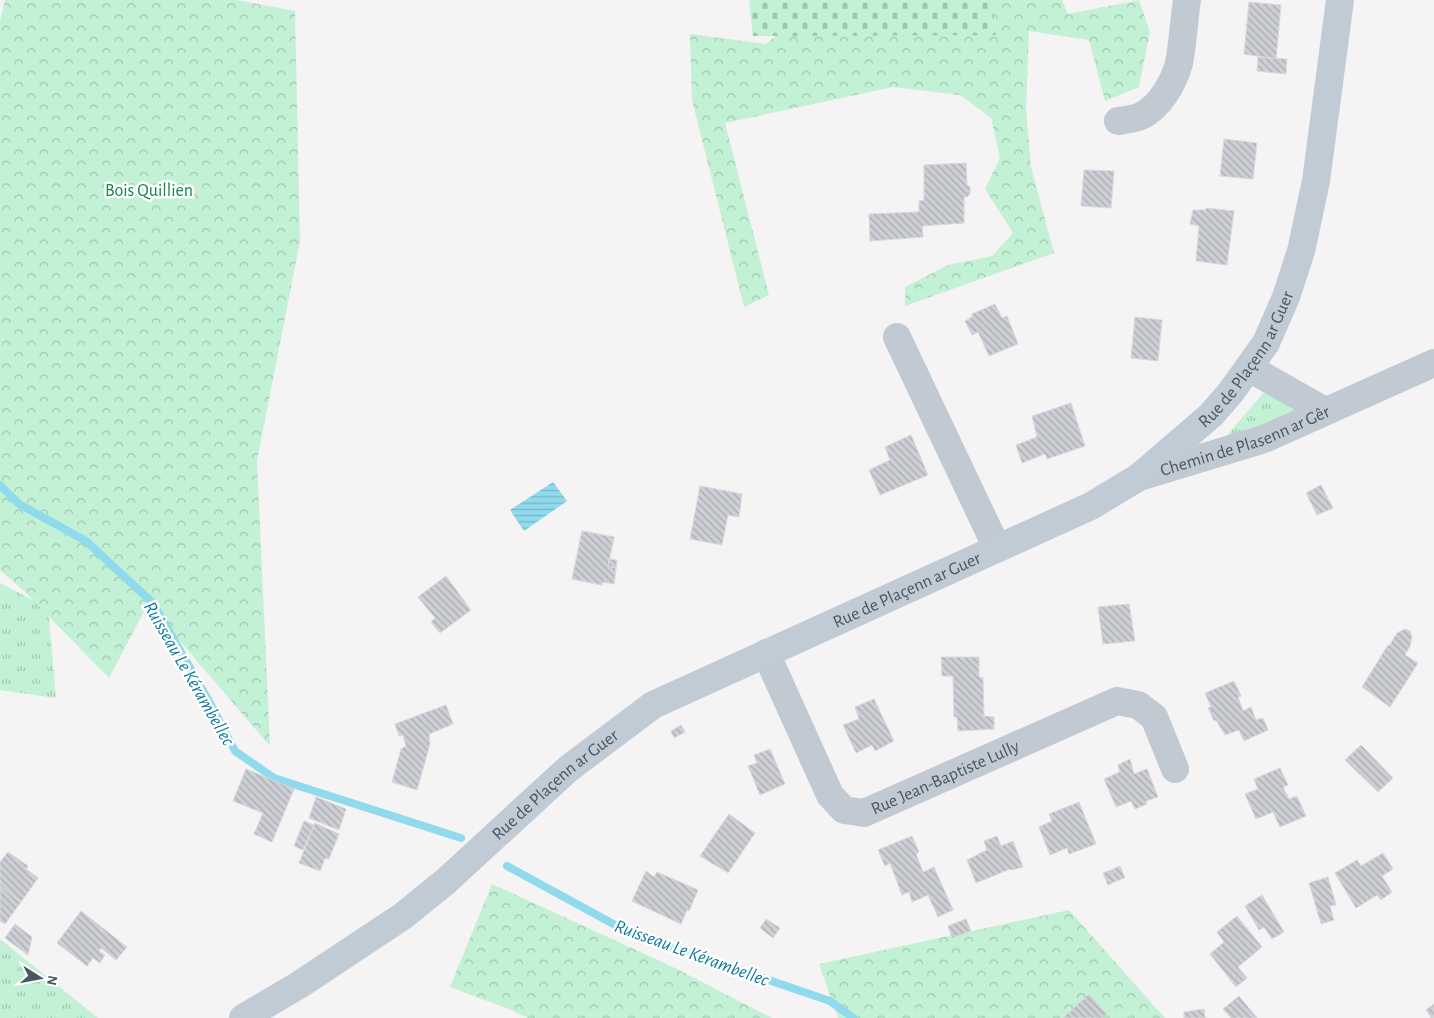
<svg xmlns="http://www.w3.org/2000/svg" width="1434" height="1018" font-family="'Alegreya Sans',sans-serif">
  <defs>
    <pattern id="grass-tufts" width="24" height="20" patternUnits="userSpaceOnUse" patternTransform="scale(1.25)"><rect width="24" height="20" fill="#c3f1d5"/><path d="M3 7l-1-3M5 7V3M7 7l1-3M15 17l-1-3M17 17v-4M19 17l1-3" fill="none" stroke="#a0c6b0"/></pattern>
    <pattern id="forest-crowns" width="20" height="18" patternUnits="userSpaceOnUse" patternTransform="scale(1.25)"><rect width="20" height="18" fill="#c3f1d5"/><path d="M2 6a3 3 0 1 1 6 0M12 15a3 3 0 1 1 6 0" fill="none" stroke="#a0c6b0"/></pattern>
    <pattern id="cemetery-stones" width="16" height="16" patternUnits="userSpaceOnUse" patternTransform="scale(1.25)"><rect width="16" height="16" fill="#c3f1d5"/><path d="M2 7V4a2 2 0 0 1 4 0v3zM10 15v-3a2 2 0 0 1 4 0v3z" fill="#a0c6b0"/></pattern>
    <pattern id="water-rules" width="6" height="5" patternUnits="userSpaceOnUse" patternTransform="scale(1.25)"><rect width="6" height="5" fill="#90daee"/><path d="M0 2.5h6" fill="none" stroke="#78b4c4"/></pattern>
    <pattern id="building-back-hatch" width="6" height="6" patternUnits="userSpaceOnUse" patternTransform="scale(1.25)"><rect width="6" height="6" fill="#cdcfd5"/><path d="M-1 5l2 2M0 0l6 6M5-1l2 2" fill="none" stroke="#a8abb0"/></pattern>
  </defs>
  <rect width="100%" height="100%" fill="#f5f3f3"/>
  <path fill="url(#grass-tufts)" d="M1265 391 1304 411 1218 446Z
    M0 583 48 608 56 698 0 690Z
    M0 939 98 1018H0Z"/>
  <path fill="url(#forest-crowns)" d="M5 0H236L295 11 300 241 257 461 270 746 148 604 109 678 24 591 0 570V21Z
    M977 0H1062L1068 14 1139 0 1150 32 1139 87 1105 101 1089 40 1029 31 1026 109 1031 167 1054 253 905 306V287L948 265 992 256 1013 233 985 189 1000 158 991 118 960 95 893 87 725 123 769 295 744 307 692 100 690 34 765 44 800 19Z
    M492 884 673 967 772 1018H528L511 1010 450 987Z
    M1069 910 1165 1018H838L819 964Z"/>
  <path fill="url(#cemetery-stones)" d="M749 0H992L996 35 753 36Z"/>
  <path fill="url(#water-rules)" d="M553 482 567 501 524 531 510 510Z"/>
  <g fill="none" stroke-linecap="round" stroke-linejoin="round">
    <path stroke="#90daee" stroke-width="8" d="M0 485 19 504 86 541 153 603 210 703 235 751 274 778 461 838
      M507 866 628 932 830 1001 853 1018"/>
  </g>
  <path fill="url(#building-back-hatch)" stroke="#d7d9de" d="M1249 2 1281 5 1276 59 1244 54Z
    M1258 57 1287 59 1286 74 1257 71Z
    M1224 139 1257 143 1253 179 1220 176Z
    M966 163 967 185 970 187V194L967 197H964V223L922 226 923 237 870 241 869 214 919 212V201L924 200V165Z
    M1084 170 1114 171 1111 208 1081 206Z
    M1206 208 1234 211 1227 265 1196 261 1199 226 1190 224 1193 210H1206Z
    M995 304 1002 318 1007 316 1018 344 989 356 978 332 972 335 965 321 972 317V314Z
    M1135 317 1162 320 1158 361 1131 358Z
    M1071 403 1085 446 1047 459 1045 454 1022 463 1016 445 1037 437 1032 416Z
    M911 435 928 475 880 495 869 470 890 460 885 447Z
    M1321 485 1333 508 1317 515 1306 493Z
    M700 486 742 494 739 517 728 515 722 545 690 539Z
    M582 531 614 537 608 566 616 568 614 584 603 582 602 585 572 579Z
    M582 531 614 537 608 566 616 568 614 584 603 582 602 585 572 579Z
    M610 559 617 560 616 568 608 566Z
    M610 559 617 560 616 568 608 566Z
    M446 576 471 610 440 633 431 622 435 618 418 597Z
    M1129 604 1135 641 1103 644 1098 607Z
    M1405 629 1410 631 1412 636 1410 646 1405 655 1418 663 1390 707 1362 687 1388 645 1389 646 1397 633Z
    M941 657H979V677L983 678 984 716 994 717V729L958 731 957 717H954L953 676H942Z
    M1234 681 1241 696 1238 697 1243 711 1251 707 1256 720 1263 718 1268 730 1244 741 1239 730 1225 735 1216 720 1214 721 1208 708 1211 707 1205 693Z
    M874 699 894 741 875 751 872 745 856 753 843 725 859 719 855 707Z
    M446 705 453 724 429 734 430 744 417 790 392 782 401 749 406 746 403 735 399 736 395 724Z
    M681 725 685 732 674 738 671 731Z
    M1361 745 1393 778 1378 792 1345 760Z
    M770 749 785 784 760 795 748 766 757 763 754 755Z
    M1130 759 1134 774 1147 769 1158 797 1146 801 1147 804 1135 809 1131 801 1116 807 1104 779 1120 772 1118 765Z
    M1280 768 1288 785 1283 787 1289 799 1297 796 1306 816 1280 827 1273 812 1256 819 1245 794 1258 789 1254 779Z
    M246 769 294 789 272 842 254 834 263 813 233 801Z
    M316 797 346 809 339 830 309 818Z
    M1079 802 1096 844 1069 854 1067 848 1050 855 1039 827 1052 821 1049 814Z
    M729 814 755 833 728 873 700 856Z
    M304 821 314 825 303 850 294 846Z
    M315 823 339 834 329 859 325 858 320 871 299 863Z
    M912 836 919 852 916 854 923 872 934 867 953 910 938 917 928 895 912 902 909 892 902 895 890 863 885 866 878 850Z
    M997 836 1001 846 1013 841 1023 867 1012 870 1010 869 976 883 967 860 987 850 984 841Z
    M8 852 28 866 26 869 38 878 21 902 0 886V862Z
    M1383 853 1393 869 1382 876 1392 892 1381 900 1377 895 1356 908 1335 873 1357 860 1361 866Z
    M1120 866 1125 878 1116 881 1111 870Z
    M1111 870 1116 881 1108 885 1103 873Z
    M646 871 654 877 657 872 698 890 689 911 687 910 681 924 632 901Z
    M1328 877 1336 905 1330 906 1334 920 1321 924 1309 883Z
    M0 886 21 902 5 924 0 921Z
    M1262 895 1284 932 1272 939 1264 927 1259 930 1245 906Z
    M81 911 127 947 116 960 101 948 99 951 105 955 100 963 93 958 87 966 57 943Z
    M1237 916 1262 947 1238 967 1247 978 1236 987 1210 954 1224 942 1217 932Z
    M766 919 780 928 773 938 760 928Z
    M966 919 971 931 952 938 948 926Z
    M15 924 32 937 28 955 5 938Z
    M1089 994 1107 1014 1102 1018H1063Z
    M1239 996 1257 1018H1231L1223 1009Z
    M1434 1004V1018H1430L1431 1017 1426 1010Z
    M1204 1009 1205 1018H1184V1012Z"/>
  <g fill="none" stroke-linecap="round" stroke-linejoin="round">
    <g stroke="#c1cad2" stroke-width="28">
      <path d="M1118 121C1126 120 1134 119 1141 116 1160 107 1174 82 1179 63 1183 42 1184 20 1187 0"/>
      <path d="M897 337 997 548"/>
      <path d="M1249 368 1325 411"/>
      <path id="s1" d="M1139 477 1264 439 1434 363"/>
      <path id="s2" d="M766 653 830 795 844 810 864 813 1117 701 1138 705 1154 717 1175 769"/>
    </g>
    <path stroke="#c1cbd6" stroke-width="28" id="s3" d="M243 1018 299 985 403 916 445 882 568 769 653 705 1091 506 1139 477 1211 415 1231 392 1266 343 1286 297 1301 251 1316 181 1340 0"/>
  </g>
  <g text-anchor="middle" stroke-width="5" stroke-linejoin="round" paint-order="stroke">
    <g font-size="18" fill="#17864f" stroke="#fff">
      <text x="149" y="196">Bois Quillien</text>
    </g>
    <g font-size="18" fill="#4a5661" stroke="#fff">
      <text dy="6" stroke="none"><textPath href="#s3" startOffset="1216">Rue de Plaçenn ar Guer</textPath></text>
      <text dy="6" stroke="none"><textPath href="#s1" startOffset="112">Chemin de Plasenn ar Gêr</textPath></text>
      <text dy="6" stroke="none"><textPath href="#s3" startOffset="796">Rue de Plaçenn ar Guer</textPath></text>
      <text dy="6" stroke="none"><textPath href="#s2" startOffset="285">Rue Jean-Baptiste Lully</textPath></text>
      <text dy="6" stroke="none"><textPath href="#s3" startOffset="391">Rue de Plaçenn ar Guer</textPath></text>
    </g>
    <g font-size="19" font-style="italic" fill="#0c7c9b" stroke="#fff">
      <text transform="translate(190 673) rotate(60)" y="7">Ruisseau Le Kérambellec</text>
      <text transform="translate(692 952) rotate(20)" y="7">Ruisseau Le Kérambellec</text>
    </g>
  </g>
  <g transform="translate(40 978) rotate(101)" stroke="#ffffff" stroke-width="4" paint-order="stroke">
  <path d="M0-4L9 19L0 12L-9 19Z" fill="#4a5661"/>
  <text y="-8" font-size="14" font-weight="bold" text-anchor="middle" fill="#4a5661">N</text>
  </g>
</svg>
